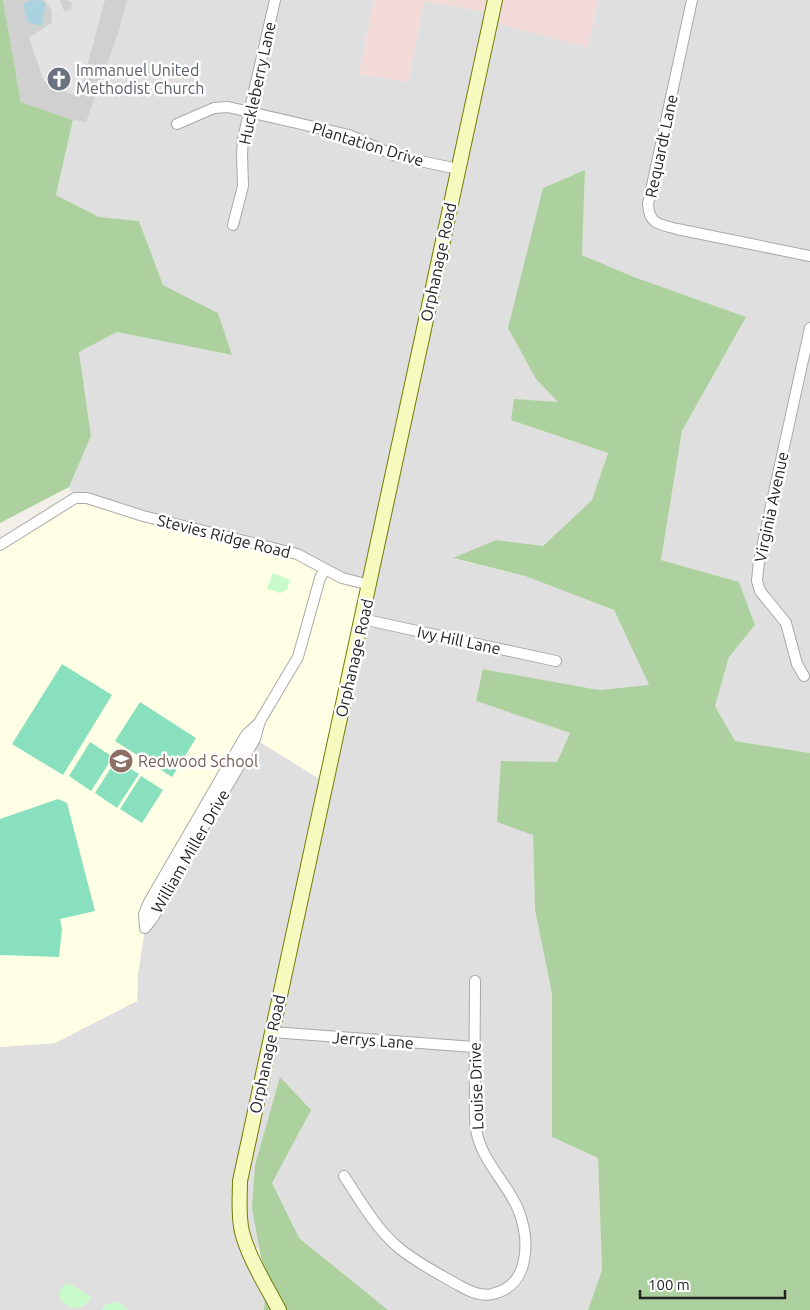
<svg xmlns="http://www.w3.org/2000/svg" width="810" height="1310" font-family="Ubuntu,sans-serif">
  <rect width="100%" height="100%" fill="#f2efe9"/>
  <path fill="#e0dfdf" d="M127 0H374L359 74 408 82 424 1 492 13 588 47 598 0H810V753L735 741 715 706 729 657 755 625 739 582 661 560 682 431 746 317 634 277 582 255 585 170 536 379 559 402 511 419 608 453 592 500 543 546 496 540 454 559 525 576 614 610 649 685 599 690 484 669 476 701 570 733 557 762 533 835 535 910 552 994V1137L598 1158 602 1270 588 1310H388L299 1238 248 1250 266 1285 264 1310H0V1047L55 1043 137 1001 138 974 145 928 255 739 326 782 75 498 69 487 91 436 79 352 117 332 231 355 218 313 163 285 139 221 99 217 56 195 73 120 86 121 119 31Z"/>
  <path fill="#f2dad9" d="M374 0H598L588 47 490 22 492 13 424 1 408 82 359 74Z"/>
  <path fill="#ffffe5" d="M75 498 297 554 370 585 326 783 255 739 145 928 138 974 137 1001 55 1043 0 1047V545Z"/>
  <path fill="#d0d0d0" d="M3 0H127L119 31 86 122 73 120 21 102Z"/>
  <path fill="#add19e" d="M0 0H3L21 102 73 120 56 195 99 217 139 221 163 285 218 313 232 355 117 332 79 352 91 436 69 487 0 523Z
    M585 170 582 255 634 277 746 317 682 431 661 560 739 582 755 625 729 657 715 706 735 741 810 753V1310H588L602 1270 598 1158 552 1137V994L535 910 533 835 497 822 501 761 557 762 570 733 476 701 483 669 599 690 649 685 614 610 525 576 453 558 496 540 543 546 592 500 608 453 511 420 514 399 558 402 536 379 508 328 543 188Z
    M280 1077 311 1110 272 1183 299 1238 388 1310H264L266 1285 252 1208 255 1165Z"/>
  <path fill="#c8facc" d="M273 573 290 580 287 590 280 593 267 589Z
    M70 1284 90 1296 91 1299 85 1305 76 1308C63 1306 53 1297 64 1285Z
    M115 1302 120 1303 128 1310H102L105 1305Z"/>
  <path fill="#88e0be" d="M62 664 112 695 63 775 12 744Z
    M140 702 196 738 172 777 115 741Z
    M90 742 113 757 91 791 69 776Z
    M116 760 139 774 117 808 95 793Z
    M141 776 163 790 142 823 120 809Z
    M58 799 67 803 95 911 60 919 62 929 59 957 0 955V819Z"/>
  <path fill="#e2e2e2" d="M44 0H60L64 11 71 10 72 2 65 0H105L79 96 52 88 44 81 29 38 51 23 52 11Z"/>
  <path fill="#aad3df" d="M35 0 46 2 43 22 40 26 28 22 23 6 26 2Z"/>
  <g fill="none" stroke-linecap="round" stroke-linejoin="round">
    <defs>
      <path id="minor" d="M692 0 648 204C649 225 660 224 677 229L810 256
        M177 124 214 108 228 107 349 135 396 156 458 169
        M233 225 243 186 242 154 243 139 275 0
        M0 545 75 498H87L143 516 297 554 342 578 370 585
        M362 619 556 661
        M804 676 797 664 786 623 760 591 757 581 759 561 810 328
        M145 928 153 918 182 863 255 739 260 721 298 657 320 578 325 569
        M145 928 144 914 149 902 246 735 260 722
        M272 1032 474 1047
        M344 1176C359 1199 377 1230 399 1248 417 1263 439 1274 460 1286 469 1291 481 1297 492 1294 531 1286 530 1239 518 1209 506 1181 481 1161 476 1129 474 1116 475 1101 475 1088 474 1052 475 1017 475 981"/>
      <path id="secondary" d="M279 1310C266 1285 249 1259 242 1232 238 1215 240 1197 240 1181L495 0"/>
    </defs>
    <use href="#minor" stroke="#a9a9a9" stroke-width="12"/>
    <use href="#secondary" stroke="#707d05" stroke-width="16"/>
    <use href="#minor" stroke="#fff" stroke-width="10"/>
    <use href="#secondary" stroke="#f7fabf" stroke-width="14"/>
  </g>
  <defs>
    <symbol id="church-disc" viewBox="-11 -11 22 22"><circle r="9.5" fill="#6b7280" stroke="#fff"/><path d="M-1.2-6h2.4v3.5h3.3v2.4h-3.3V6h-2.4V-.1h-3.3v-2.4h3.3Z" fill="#fff"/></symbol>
    <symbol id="school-disc" viewBox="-11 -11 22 22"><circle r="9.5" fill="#8d6e63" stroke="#fff"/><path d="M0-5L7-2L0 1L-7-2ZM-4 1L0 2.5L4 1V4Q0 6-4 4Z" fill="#fff"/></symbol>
  </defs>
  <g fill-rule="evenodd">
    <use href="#church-disc" x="45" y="65" width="28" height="28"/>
    <use href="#school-disc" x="107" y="747" width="28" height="28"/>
  </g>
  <g text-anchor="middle" stroke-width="5" stroke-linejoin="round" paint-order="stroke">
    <g font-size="16" fill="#5b616d" stroke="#fff" text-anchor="start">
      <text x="76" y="76">Immanuel United<tspan x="76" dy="18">Methodist Church</tspan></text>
    </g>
    <g font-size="16" fill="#222" stroke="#fff">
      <text transform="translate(257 83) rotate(-78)" y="6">Huckleberry Lane</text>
      <text transform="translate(368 144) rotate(17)" y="6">Plantation Drive</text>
      <text transform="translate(661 146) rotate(-78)" y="6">Requardt Lane</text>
      <text transform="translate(438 262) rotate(-78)" y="6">Orphanage Road</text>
      <text transform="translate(771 507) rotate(-78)" y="6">Virginia Avenue</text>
      <text transform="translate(224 536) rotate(14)" y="6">Stevies Ridge Road</text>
      <text transform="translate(459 640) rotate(12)" y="6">Ivy Hill Lane</text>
      <text transform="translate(354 658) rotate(-77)" y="6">Orphanage Road</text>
      <text transform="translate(190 851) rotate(-60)" y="6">William Miller Drive</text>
      <text transform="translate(373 1040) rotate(4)" y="6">Jerrys Lane</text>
      <text transform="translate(267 1054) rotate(-78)" y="6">Orphanage Road</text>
      <text transform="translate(476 1086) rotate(-92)" y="6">Louise Drive</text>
    </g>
    <g font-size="16" fill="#785e54" stroke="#fff" text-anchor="start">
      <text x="138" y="767">Redwood School</text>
    </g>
  </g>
  <path d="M640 1290v8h145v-8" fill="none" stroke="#222222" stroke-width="2.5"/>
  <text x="648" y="1290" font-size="15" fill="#222222" stroke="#ffffff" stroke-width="4" paint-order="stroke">100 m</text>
</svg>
